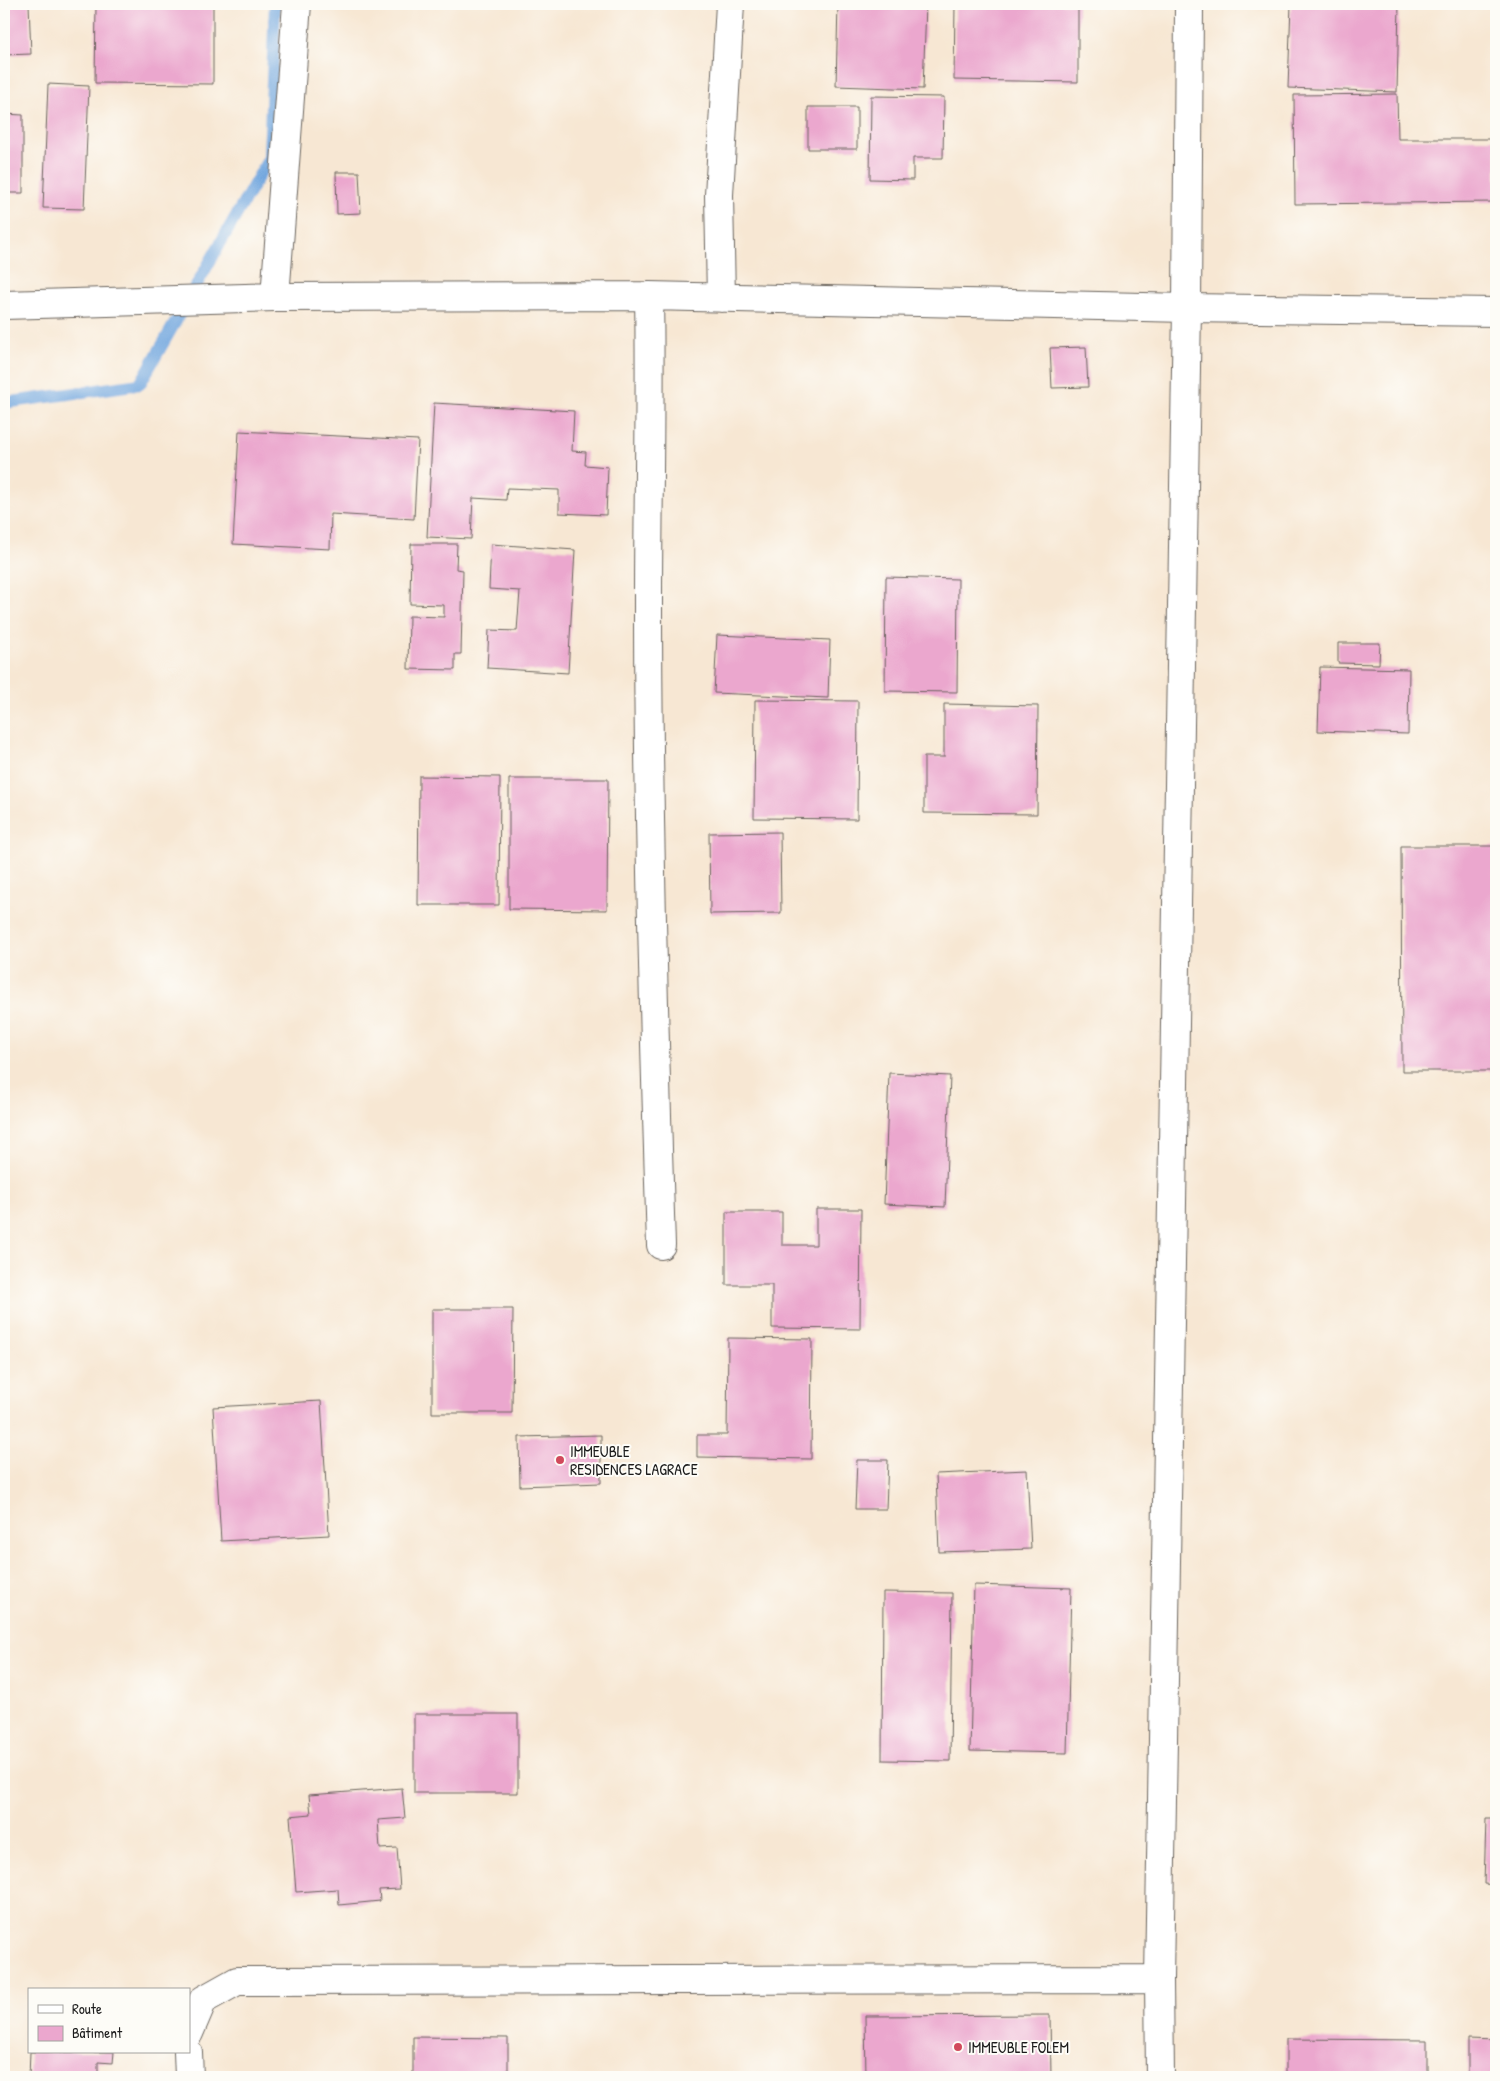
<svg xmlns="http://www.w3.org/2000/svg" width="1500" height="2081" font-family="'Patrick Hand',sans-serif">
  <rect width="100%" height="100%" fill="#fdfcf7"/>
  <filter id="ink" filterUnits="userSpaceOnUse"><feTurbulence type="fractalNoise" baseFrequency=".02" numOctaves="2"/><feDisplacementMap in="SourceGraphic" scale="10" xChannelSelector="R" yChannelSelector="G"/><feConvolveMatrix kernelMatrix="1 2 1 2 8 2 1 2 1" color-interpolation-filters="sRGB"/></filter>
  <filter id="wash" filterUnits="userSpaceOnUse"><feTurbulence type="fractalNoise" baseFrequency=".0096" numOctaves="4" result="noise"/><feDisplacementMap in="SourceGraphic" scale="20" xChannelSelector="R" yChannelSelector="G"/><feGaussianBlur stdDeviation="1.12" result="paint"/><feColorMatrix in="noise" values="0 0 0 0 0 0 0 0 0 0 0 0 0 0 0 0 0 1.4 0 .05"/><feComposite in="paint" operator="in"/></filter>
  <g filter="url(#wash)">
    <rect width="100%" height="100%" fill="#f7e7d3"/>
    <g fill="none" stroke-linecap="round" stroke-linejoin="round">
      <path stroke="#71a6de" stroke-width="12" d="M4 403 140 384 269 158 275 4"/>
    </g>
    <g id="blocks">
      <path fill="#eba7ce" d="M4 4H29L31 54 4 55Z
        M96 4H213V84L95 83Z
        M838 4H926L923 89 836 86Z
        M955 4H1078V82L954 80Z
        M1093 4H1109V6L1093 5Z
        M1291 4H1399L1397 92 1288 88Z
        M48 84 89 86 84 209 43 208Z
        M1397 94 1398 139H1496V202L1295 204 1294 95Z
        M871 96 944 97 943 158H913V180L870 179Z
        M808 107H857V149H808Z
        M4 114 23 115V193H4Z
        M336 172H359L361 213 337 214Z
        M1086 347 1088 387 1052 388 1050 348Z
        M434 403 574 411 572 451 586 452 585 465 608 467 606 515 559 513V490L507 488 506 500 473 498 471 539 427 537Z
        M239 431 418 440 414 519 331 514 330 549 233 544Z
        M411 544H457L456 569 463 570 461 654H455V670L408 669 409 616 444 617V605L410 604Z
        M491 544 575 550 568 673 487 668 489 630 517 631 520 591 489 589Z
        M886 577 958 579 957 692 885 691Z
        M717 635 830 640 828 698 714 693Z
        M1338 643H1380L1379 664 1338 663Z
        M1320 667 1409 669 1408 734 1318 731Z
        M755 700 858 701 857 819 754 818Z
        M944 704 1038 706 1037 814 924 813V757H944Z
        M419 776 500 777 499 905H418Z
        M509 779H608L607 910 509 909Z
        M780 832 781 913 710 914 709 833Z
        M1401 846H1496V1071H1402Z
        M889 1073 950 1076 945 1207 884 1204Z
        M816 1209H861L860 1329 772 1328V1285H726V1212H782V1245H816Z
        M432 1309H513L512 1413H432Z
        M728 1338 812 1339 811 1459 697 1457V1435H727Z
        M321 1401 329 1535 221 1541 213 1407Z
        M601 1435V1483L520 1486 519 1437Z
        M857 1460H888L886 1509H855Z
        M1027 1470 1031 1549 939 1552 936 1474Z
        M974 1585 1071 1588 1067 1753 970 1751Z
        M883 1592 952 1593 950 1761 882 1760Z
        M414 1714H518V1793H414Z
        M402 1788 405 1818 378 1820 380 1849 397 1848 400 1889 379 1890 380 1901 339 1905 338 1889 296 1892 290 1816 311 1814 309 1795Z
        M1486 1819H1496V1885L1484 1884Z
        M1050 2015 1051 2077H866L865 2016Z
        M413 2037 508 2038V2077H413Z
        M1286 2039 1427 2040V2077H1286Z
        M1468 2039 1496 2040V2077H1468Z
        M30 2052H114L113 2063 98 2062V2077H29Z"/>
    </g>
  </g>
  <g filter="url(#ink)">
    <use href="#blocks" fill-opacity="0" stroke="#69635c" stroke-width="1"/>
    <g fill="none" stroke-linecap="round" stroke-linejoin="round">
      <defs>
        <path id="street" d="M649 296C651 398 648 500 648 601 648 816 654 1030 661 1245
          M275 297 297 4
          M721 298 719 195 730 4
          M4 305 275 297 649 296 1187 308 1496 312
          M189 2033 203 2000 237 1981 1159 1979
          M188 2052 189 2077
          M1160 2077 1159 1979 1187 308 1189 4"/>
      </defs>
      <use href="#street" stroke="#69635c" stroke-width="30"/>
      <use href="#street" stroke="#fff" stroke-width="28"/>
    </g>
  </g>
  <g fill="#d1495b" stroke="#fdfcf7" stroke-width="2">
    <circle cx="560" cy="1460" r="5"/>
    <circle cx="958" cy="2047" r="5"/>
  </g>
  <g text-anchor="middle" stroke-width="4" stroke-linejoin="round" paint-order="stroke">
    <g font-size="16" fill="#1c1c1c" stroke="#fdfcf7" text-anchor="start">
      <text x="570" y="1457">IMMEUBLE<tspan x="570" dy="18">RESIDENCES LAGRACE</tspan></text>
      <text x="968" y="2053">IMMEUBLE FOLEM</text>
    </g>
  </g>
  <rect width="1500" height="2081" fill="none" stroke="#fdfcf7" stroke-width="20"/>
  <rect x="28" y="1988" width="162" height="65" fill="#fdfcf7" stroke="#a3a29f"/>
  <rect x="38" y="2005" width="25" height="8" fill="#ffffff" stroke="#a3a29f"/>
  <text x="72" y="2014" font-size="15" fill="#1c1c1c">Route</text>
  <rect x="38" y="2026" width="25" height="15" fill="#eba7ce" stroke="#a3a29f"/>
  <text x="72" y="2038" font-size="15" fill="#1c1c1c">Bâtiment</text>
</svg>
